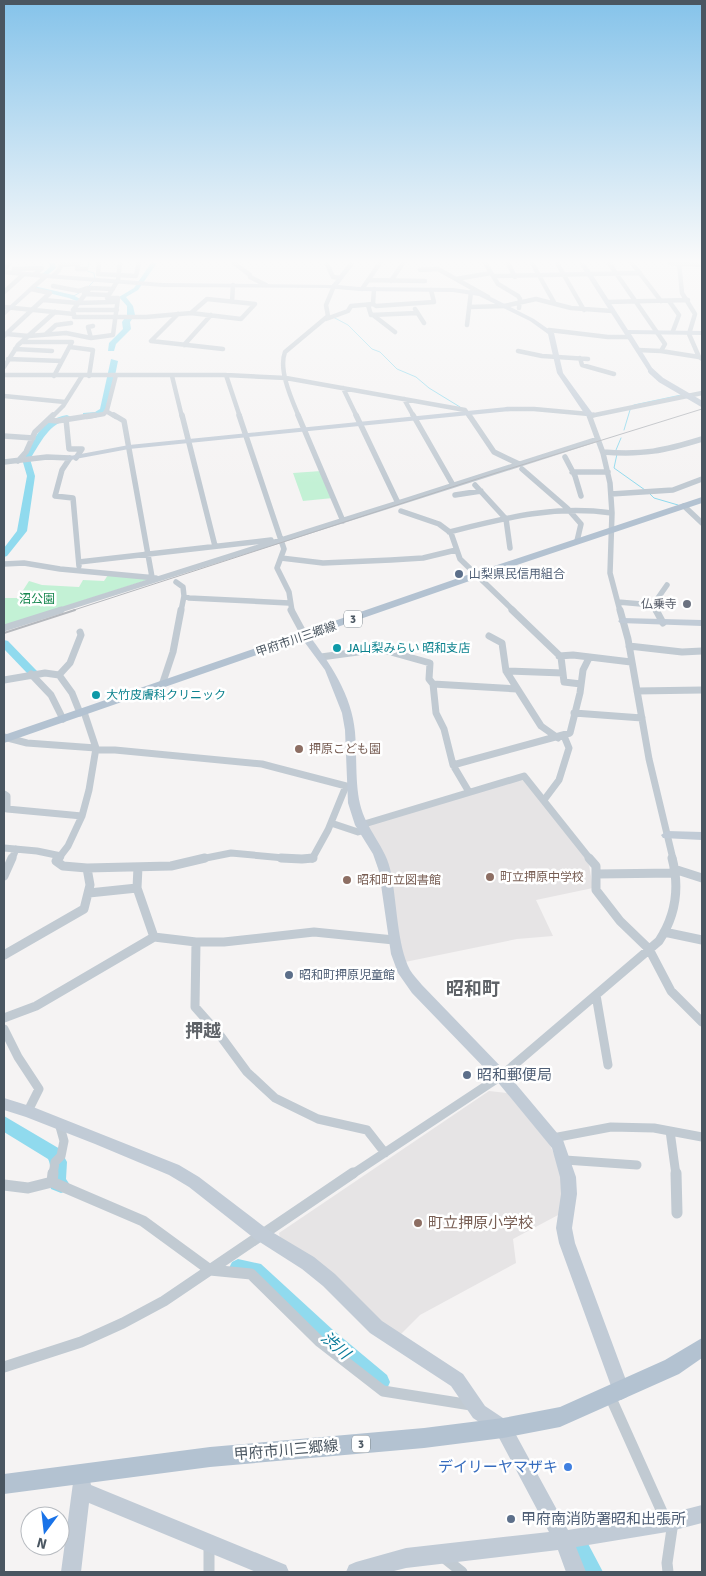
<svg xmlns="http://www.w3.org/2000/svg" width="706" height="1576" font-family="Signika,'Noto Sans JP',sans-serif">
  <rect width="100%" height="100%" fill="#f5f3f3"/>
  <path fill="#e6e4e5" d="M523 779 578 847 589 865 593 888 536 900 553 936 517 939 405 962 366 826Z
    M489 1091 507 1093 550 1145 563 1174 560 1214 513 1239 516 1263 420 1315 395 1340 281 1243 279 1233Z"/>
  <path fill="#c3f1d5" d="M321 471 333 498 303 501 293 473Z
    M108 575 150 579 4 626V598H18L29 581 42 585 79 587 83 580 104 581Z"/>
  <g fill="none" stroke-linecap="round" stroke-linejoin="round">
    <path stroke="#90daee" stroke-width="1" d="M89 263 87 271 94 273 95 279
      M88 287 94 281
      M72 297 79 293
      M333 317 348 325 372 349 380 352 397 369 416 377 429 388 460 407
      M634 405 681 395
      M624 430 630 410
      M616 450 621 438
      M617 454 614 468 645 490
      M649 493 654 498 678 505"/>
    <path fill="#90daee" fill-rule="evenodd" d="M49 263H55L56 268 46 276H42V274L50 267Z
      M151 263H157L138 290 126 297 133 306 135 315 130 322 131 329 116 344 114 351H108L109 343 123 329 122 322 127 315V306L119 297 134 288Z
      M34 286 73 295 82 300 79 302 69 298 32 289V287Z
      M111 359 118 361 108 410 100 416 83 417V413L95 412 100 409Z
      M67 415 71 417 70 419C48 424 42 441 30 459L35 476 27 531 7 556 4 557V548L17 531 27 476 22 459C36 438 40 420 67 415Z
      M4 640 8 641 35 669 37 671 35 673H27L4 649Z
      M4 1116 60 1149 67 1162 66 1179 70 1185 67 1191 61 1193 51 1189C47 1179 53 1168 48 1159L4 1132Z
      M238 1259 261 1264 333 1330 387 1375 390 1382 387 1389 380 1392 373 1389 319 1344 251 1278 232 1274 229 1268 232 1262Z
      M577 1535 585 1538 603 1572H580L566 1546 569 1538Z"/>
    <path stroke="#c1cad2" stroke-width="4.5" d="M99 263 98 274 136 276 139 263
      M234 263 250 275V277L266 285
      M485 263 493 276 640 273
      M508 263 515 277
      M532 263 555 304
      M557 263 584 310
      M609 263 665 344 661 351
      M632 263 661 301
      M669 263 702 265
      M679 263 682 293 695 314 689 334 699 357 702 359
      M327 264 333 277 340 278
      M62 265 78 264 77 269H86
      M14 269 42 268 34 275
      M420 270 438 269 488 297
      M4 272 46 276
      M53 276 59 270 62 263
      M493 276 498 284 518 296 520 299 519 308
      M456 279 491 273
      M368 280 425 281
      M391 281 403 263
      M53 286 79 291 88 288
      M31 289 46 276
      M113 289 90 288 73 310H117
      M362 289 380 263
      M4 292 24 274
      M84 294 109 295
      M207 299 255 304 241 319 191 313Z
      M43 300 78 303 114 302
      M669 301 679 315 673 331
      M232 302 233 285
      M607 302 688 300
      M373 304 376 306 434 302 431 290
      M368 305 371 315 417 313
      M504 306 536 299 571 308 612 311
      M4 307 74 314V317H146L191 313
      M469 307 505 306
      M415 309 424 323
      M178 314 151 341 223 349
      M373 315 395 332
      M326 319 348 311 351 306 373 304 374 289
      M467 325 471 292
      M549 330 608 337H629
      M6 334 29 336 66 333 91 338 113 335 118 298H107L118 280 120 263
      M46 334 56 325 71 323
      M4 336 50 293 31 289
      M91 338 88 327 93 326
      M22 342H72L54 376
      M184 345 211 315
      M70 347 93 350 89 376
      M15 349 52 351
      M638 350 661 351 699 357
      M518 351 542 356 588 359
      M580 358 582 365 614 374
      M8 359 62 361
      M4 367 18 345 55 312
      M4 375H226L286 378 465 410 470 417
      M226 375 240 417
      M172 376 182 417
      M343 388 357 417
      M4 396 65 402
      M404 399 414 417
      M507 409H534L589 414 590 417
      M106 411 116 417
      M590 416 702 393
      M52 417 63 406 82 376
      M87 417 104 414 107 410 116 375
      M299 417C292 400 278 370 285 352L328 316 326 305 334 286"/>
    <path stroke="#c1cad2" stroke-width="5.5" d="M114 415 124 421 152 577
      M182 415 215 546
      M239 415 284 549 277 568 289 592 292 611
      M298 415 343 521
      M413 415 453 485
      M469 415 494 452 519 464
      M589 415 603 453 610 483 612 513 610 573 620 611
      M590 416 593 415
      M66 419 69 449H82L76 458
      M48 420 57 421 95 415
      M4 436 33 438
      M603 452C644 455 663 451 702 439
      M565 457 575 476 581 496
      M70 458 62 470 55 496 73 498 79 566
      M18 461 26 452 35 432 53 415
      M4 462 47 457 70 458
      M522 469 567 508 581 524 577 541
      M572 472H608
      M475 485 506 519 510 548
      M611 494 673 490 702 479
      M455 495 481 491
      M398 503 598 439
      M684 506 702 523
      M401 511 439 524 451 533 460 559 514 611
      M449 532C505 518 553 505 612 513
      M281 558 323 563 391 560 423 558 456 550
      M79 562 271 540
      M4 564 24 563 60 569 156 578
      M176 582 183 587 184 596 189 598 289 603
      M618 602 653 605
      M57 611 398 503 356 415
      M181 611 184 596
      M656 611 653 605 667 585"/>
    <path stroke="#c1cad2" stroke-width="7" d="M291 610 305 636
      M512 610 561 657 564 682 581 684
      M620 610 628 639 649 759 673 859
      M656 610 663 623
      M4 628 61 610
      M80 632 81 635 70 663 59 675 72 693 80 713
      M489 636 502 643 506 671 541 726 558 738
      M629 646 682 652 702 651
      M559 656 573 655 631 662
      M321 657 380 649 430 663 429 679 433 684 517 689
      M506 671 563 673
      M31 674 51 695 63 719
      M4 680 45 673 59 675
      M433 684 436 713 444 729 453 765 469 792
      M162 685 173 652 181 610
      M637 691 702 690
      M574 713 642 718
      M4 737 27 743 96 748
      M96 750H115L262 764 350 787
      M453 765 570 733 580 693 583 670 589 658
      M4 794 7 796V809L82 816
      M544 800 559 780 569 748 564 736
      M331 823 358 832 365 830
      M361 825 524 776 590 859
      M4 848 37 851 61 856
      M12 859 16 849
      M58 859 68 846 82 816 89 790 96 748 84 712
      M201 859 231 853 295 859
      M312 859 328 830 346 786"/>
    <path stroke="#c1cad2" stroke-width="9" d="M281 858 302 859 313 858
      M589 858 596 866V890L620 921 649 949 671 991 702 1022
      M138 867 137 888 154 937
      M87 868 171 866 205 858
      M674 869 702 878
      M597 874 675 873
      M4 876 12 858
      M89 893 137 888
      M664 932 702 940
      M196 942H224L314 932 394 940
      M4 955 84 909 90 885 87 868 63 866 56 861 59 858
      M596 995 608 1065
      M4 1018 36 1006 154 937 196 942 195 1007 219 1034 247 1072 275 1098 318 1119 367 1130 385 1153
      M4 1029 18 1057 39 1089 28 1111
      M670 1131 676 1175
      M553 1138 611 1127 654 1128 702 1137
      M565 1160 637 1165
      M53 1175 55 1162 61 1156 64 1141 59 1123
      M351 1175 501 1076 659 941C676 915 680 888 672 858"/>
    <path stroke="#c1cad2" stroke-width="11" d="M53 1173 52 1182 143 1221 210 1270 251 1274 320 1342 383 1391 471 1405
      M676 1173 677 1213
      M4 1185 28 1188 52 1182
      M4 1367 81 1342 123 1323 164 1301 353 1173
      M610 1396 667 1523
      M209 1543V1572
      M443 1557 462 1572
      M668 1572 667 1563 673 1522"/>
    <path fill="#c1cbd6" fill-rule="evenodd" d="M7 263H13L4 272V267Z
      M323 263H329L330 264 327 266Z
      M349 263H355L338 285 359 287 453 288 481 292 534 319 554 333 563 373 593 414 586 416 557 373 548 334 530 321 479 296 453 292 359 291 327 288 163 287 46 278 43 276 46 274 163 283 332 285Z
      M579 263H585L628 330 702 331V335L631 334 654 371 649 372Z
      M29 288 34 289 4 316V311Z
      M507 407H510V411L129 449 70 460 66 458 70 456 129 445Z
      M623 618 702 620V626L620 623 618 621Z
      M305 633 308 634C330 663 352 695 355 732 357 755 355 783 360 804 366 830 387 848 391 873 397 902 397 945 410 970 413 975 418 980 422 985L506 1072 563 1140 576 1177 577 1194 572 1228 575 1243 630 1391 627 1397 621 1400 615 1397 559 1243 556 1228 561 1194 560 1177 552 1148 496 1080 412 993 398 973 391 954 379 871 373 854 355 825 348 803 345 730 342 713 325 670 300 636Z
      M667 831 702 832V840L663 838 661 835Z
      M4 1098 33 1107 179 1165 199 1177 267 1229 314 1257 335 1274 382 1321 463 1374 485 1406 509 1422 568 1530 667 1514 702 1505V1523L667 1532 576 1547 586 1572H566L558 1550 406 1568 390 1572H346L349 1565 356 1562 406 1548 549 1532 497 1434 473 1418 451 1386 370 1333 323 1286 302 1269 255 1239 189 1187 169 1175 95 1144 26 1117 4 1110Z
      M82 1474 89 1476 91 1485 286 1565 289 1572H256L89 1503 81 1572H61L73 1483 75 1476Z"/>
    <path fill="#b3c2d1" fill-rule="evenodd" d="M702 497V503L481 577 4 743V735L473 573Z
      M702 1338V1358L679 1374 560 1427 503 1438 424 1448 210 1467 4 1494V1474L210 1447 424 1428 503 1418 560 1407 665 1360Z"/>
    <path stroke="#b5b8bd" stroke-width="1" d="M71 611 483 477 702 409"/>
    <path stroke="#b5b8bd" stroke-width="2" d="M4 633 75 610"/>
    <path stroke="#c1cbd6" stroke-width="6" d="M651 371 661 380 702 404"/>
  </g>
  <linearGradient id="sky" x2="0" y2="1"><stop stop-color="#85c3ea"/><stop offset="0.54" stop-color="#fafafa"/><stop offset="1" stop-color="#fafafa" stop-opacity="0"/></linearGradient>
  <rect width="706" height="484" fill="url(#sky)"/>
  <g fill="#5c6f8a" stroke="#fff" stroke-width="2">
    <circle cx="459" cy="574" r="5"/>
    <circle cx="289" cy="975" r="5"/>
    <circle cx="467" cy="1075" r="5"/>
    <circle cx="511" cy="1519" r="5"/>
  </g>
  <circle fill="#6b7280" stroke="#fff" stroke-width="2" cx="687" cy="604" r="5"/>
  <g fill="#0f9aa8" stroke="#fff" stroke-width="2">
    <circle cx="337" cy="648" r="5"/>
    <circle cx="96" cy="695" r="5"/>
  </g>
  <g fill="#8d6e63" stroke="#fff" stroke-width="2">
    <circle cx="299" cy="749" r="5"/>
    <circle cx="490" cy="877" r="5"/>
    <circle cx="347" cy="880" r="5"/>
    <circle cx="418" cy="1223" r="5"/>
  </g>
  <circle fill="#3f7fe0" stroke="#fff" stroke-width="2" cx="568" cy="1467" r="5"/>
  <g text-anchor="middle" stroke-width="5" stroke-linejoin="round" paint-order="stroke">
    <g fill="#fff" stroke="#808990" stroke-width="1">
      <rect x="344" y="610.5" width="18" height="17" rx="4"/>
      <rect x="352" y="1435.5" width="18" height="17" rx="4"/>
    </g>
    <g font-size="11" font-weight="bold" fill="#4a5661">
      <text x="353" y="623">3</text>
      <text x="361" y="1448">3</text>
    </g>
    <g font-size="12" fill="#4e5e75" stroke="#fff" text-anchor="start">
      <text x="469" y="578">山梨県民信用組合</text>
      <text x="299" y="979">昭和町押原児童館</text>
    </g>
    <g font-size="12" fill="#17864f" stroke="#fff">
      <text x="37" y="603">沼公園</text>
    </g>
    <g font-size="12" fill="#5b616d" stroke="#fff" text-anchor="end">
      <text x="677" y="608">仏乗寺</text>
    </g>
    <g font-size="12" fill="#4a5661" stroke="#fff">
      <text transform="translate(296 639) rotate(-19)" y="4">甲府市川三郷線</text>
    </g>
    <g font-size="12" fill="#0d838f" stroke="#fff" text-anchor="start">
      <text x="347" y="652">JA山梨みらい 昭和支店</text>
      <text x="106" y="699">大竹皮膚科クリニック</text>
    </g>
    <g font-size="12" fill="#785e54" stroke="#fff" text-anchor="start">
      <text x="309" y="753">押原こども園</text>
      <text x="500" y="881">町立押原中学校</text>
      <text x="357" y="884">昭和町立図書館</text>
    </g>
    <g font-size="15" fill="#4e5e75" stroke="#fff" text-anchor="start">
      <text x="477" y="1080">昭和郵便局</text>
      <text x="521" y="1524">甲府南消防署昭和出張所</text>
    </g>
    <g font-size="15" fill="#785e54" stroke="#fff" text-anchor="start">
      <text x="428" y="1228">町立押原小学校</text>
    </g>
    <g font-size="15" fill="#4a5661" stroke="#fff">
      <text transform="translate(286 1450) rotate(-5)" y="5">甲府市川三郷線</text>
    </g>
    <g font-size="15" fill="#366cbe" stroke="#fff" text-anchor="end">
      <text x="558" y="1472">デイリーヤマザキ</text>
    </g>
    <g font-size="16" font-style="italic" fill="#0c7c9b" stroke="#fff">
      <text transform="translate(336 1345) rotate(41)" y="6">渋川</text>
    </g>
    <g font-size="18" font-weight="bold" fill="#5f6368" stroke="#fff">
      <text x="473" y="995">昭和町</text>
    </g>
    <g font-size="18" font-weight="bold" fill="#5f6368" stroke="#fff">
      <text x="203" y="1037">押越</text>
    </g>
  </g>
  <rect width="706" height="1576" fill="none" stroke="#4a5661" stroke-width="10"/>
  <g transform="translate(45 1531) rotate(195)"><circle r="24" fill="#ffffff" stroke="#b7bbc0"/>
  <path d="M0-4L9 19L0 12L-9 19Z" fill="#1a73e8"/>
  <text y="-8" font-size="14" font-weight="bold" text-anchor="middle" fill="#4a5661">N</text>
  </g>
</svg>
